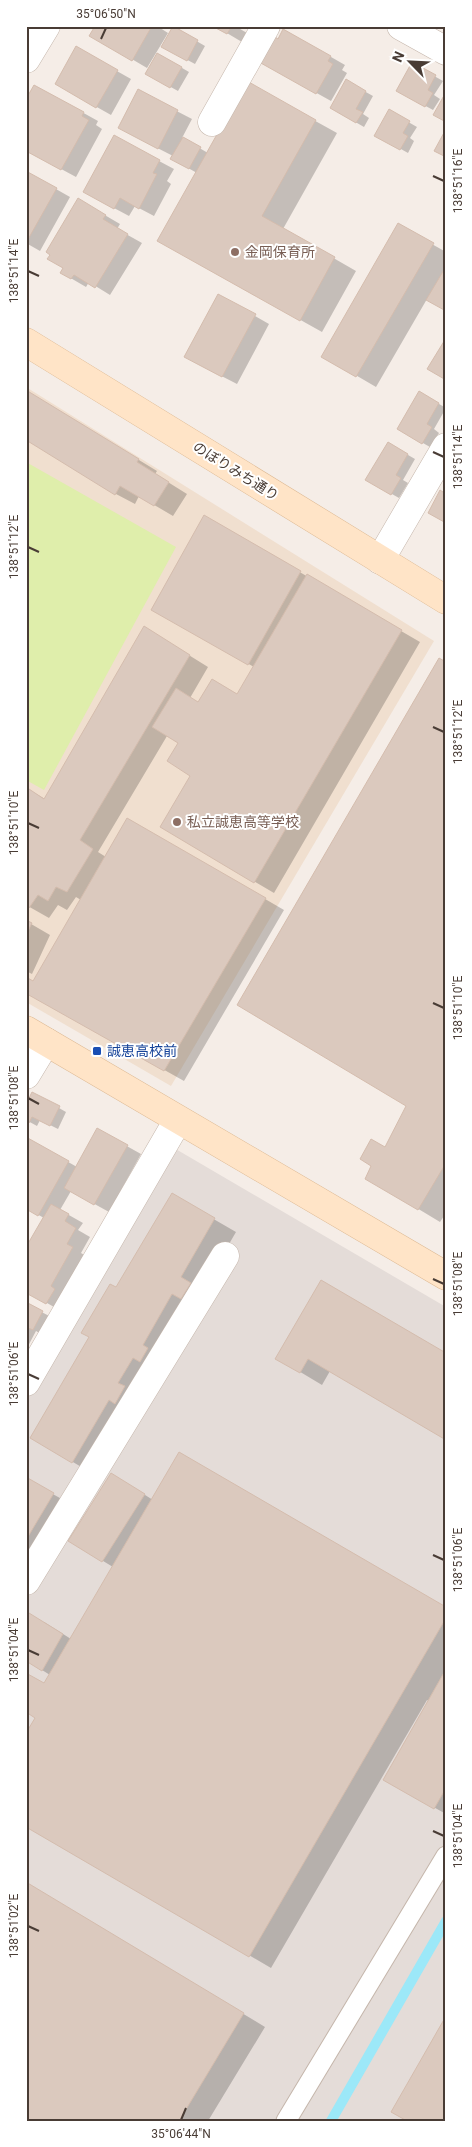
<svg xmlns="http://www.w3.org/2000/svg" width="472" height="2147" font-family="Roboto,'Noto Sans JP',sans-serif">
  <rect width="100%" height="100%" fill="#f5ede7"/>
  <path fill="#e4dcd8" d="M174 1148 446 1307V2121H26V1400Z"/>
  <path fill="#f0dfcf" d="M26 387 434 641 171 1086 26 1002Z"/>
  <path fill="#dfeeab" d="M26 462 176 547 44 790 26 780Z"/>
  <path fill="#0003" d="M96 26H157L168 33 147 68 91 35Z
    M215 26H235L247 33 242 42Z
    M174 28 205 46 195 64 163 47Z
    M284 30 345 65 342 70 347 73 331 101 261 62Z
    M76 48 131 79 111 115 56 84Z
    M158 54 189 72 178 91 147 74Z
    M413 64 443 81 434 95 440 99 433 110 398 91Z
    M346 81 373 96 363 114 369 118 364 127 331 108Z
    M247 83 337 133 283 229 356 271 322 332 181 253 197 173 172 159 173 156 134 136 138 91 192 119 182 138 208 153Z
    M35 86 98 121 96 125 102 129 76 177 26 150Z
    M389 111 417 127 410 138 414 141 408 153 376 135Z
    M114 137 174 169 167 181 171 184 154 216 135 206 129 216 99 200Z
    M26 172 70 197 40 251 26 243Z
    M79 200 120 224 117 229 142 243 110 295 89 282 86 287 62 273 65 268Z
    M398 225 446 252 444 269 446 270 427 299 376 387 323 356Z
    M255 316 269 324 237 384 200 365Z
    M26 391 157 471 155 474 187 494 173 516 139 496 135 504 116 494Z
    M420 393 446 408 434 429 439 433 430 447 398 429Z
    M389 444 415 459 403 480 408 483 399 498 367 480Z
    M205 517 420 642 274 893 162 827 192 776 179 743 167 736 98 852 106 857 128 819 284 910 184 1081 29 994 81 900 76 897 67 910 58 905 49 918 26 905V788L45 799 163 639 208 667 190 698 199 703 237 695 254 667 152 609Z
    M446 663V1213L440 1222 367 1178 385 1148 408 1105Z
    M26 921 50 935 32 974 26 971Z
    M26 1107 59 1108 66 1112 58 1129 40 1120 37 1126 26 1120Z
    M98 1130 141 1154 109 1212 71 1191 60 1210 83 1223 78 1230 90 1237 81 1253 86 1256 61 1311 26 1291 44 1218 26 1208V1138L77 1167Z
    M172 1195 236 1232 95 1475 32 1438Z
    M322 1281 330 1371 322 1385 277 1358Z
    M26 1304 57 1320 48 1338 36 1331 26 1350Z
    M26 1479 67 1502 36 1556 26 1551Z
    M126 1483 153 1500 446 1608V1814L385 1780 429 1701 427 1700 271 1968 26 1825 37 1717 44 1685 50 1675 26 1660 44 1622 71 1639 113 1567 70 1541Z
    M26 1883 265 2027 208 2121H26Z"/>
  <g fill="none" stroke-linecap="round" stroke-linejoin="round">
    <path stroke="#9ce8f8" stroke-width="10" d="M331 2121 446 1921"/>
  </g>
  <path fill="#dbc9be" stroke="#d4bcad" d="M95 26H152L132 61 89 36Z
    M173 26 198 40 187 61 161 47Z
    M212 26H232L227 34Z
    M283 29 331 56 328 61 333 64 316 94 259 62 274 36 278 39Z
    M76 46 118 70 96 108 55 84Z
    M157 53 182 67 170 88 145 74Z
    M412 62 436 75 428 90 433 93 425 107 396 91Z
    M346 79 366 91 356 109 363 112 356 123 330 108Z
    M247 81 316 120 262 216 335 257 300 321 157 241Z
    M34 85 84 112 82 116 89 120 61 170 26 151V99Z
    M138 89 178 110 158 149 118 128Z
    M446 92V122L433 115Z
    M389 109 410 121 403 133 408 136 400 150 374 136Z
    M446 129V157L434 151Z
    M114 135 160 160 153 173 157 174 139 209 120 198 114 209 83 192Z
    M183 137 201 147 189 169 170 159Z
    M26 171 57 188 26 243Z
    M78 198 106 215 103 219 128 234 95 288 74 275 71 279 60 273 63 268 47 259 50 255 46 252Z
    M398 223 434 243 356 377 321 357Z
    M445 268 446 269V311L426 300Z
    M218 294 256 314 222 377 184 357Z
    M446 338V380L427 369Z
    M26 390 139 459 137 462 169 482 154 506 120 486 115 495 26 440Z
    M419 391 439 403 427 424 432 427 422 444 397 429Z
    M388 442 408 454 396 475 401 478 391 495 365 480Z
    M440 490 446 494V523L428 513Z
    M204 515 301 571 248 665 151 610Z
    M307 574 402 630 254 883 160 827 190 776 167 761 178 743 152 727 176 688 198 702 212 679 237 694Z
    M144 626 190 655 80 840 93 849 67 892 56 887 48 901 38 895 29 908 26 906V787L44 799Z
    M439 658 446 662V1163L418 1210 365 1179 371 1166 360 1159 371 1139 385 1147 406 1106 237 1005Z
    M127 818 266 898 164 1071 27 994 29 991 26 989V977L33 981Z
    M26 920 32 923 26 935Z
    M32 1092 60 1106 50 1126 32 1117 29 1123 26 1121V1104Z
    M97 1128 128 1145 94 1205 64 1188Z
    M26 1137 69 1161 38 1216 26 1209Z
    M172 1193 215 1218 181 1277 191 1283 181 1299 172 1294 143 1345 148 1348 140 1362 133 1358 118 1383 125 1386 115 1404 109 1400 72 1463 30 1438 89 1337 81 1333 110 1284 116 1287Z
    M51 1204 69 1214 65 1221 76 1228 67 1244 73 1247 51 1286 55 1289 46 1304 26 1293V1247Z
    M321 1280 446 1353V1440L308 1359 300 1373 275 1359Z
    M26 1302 43 1311 33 1330 26 1327Z
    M179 1452 446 1607V1618L249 1957 26 1827V1733L35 1718 26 1712V1673L44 1683Z
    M111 1473 145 1494 102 1562 68 1541Z
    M26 1477 54 1493 26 1540Z
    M29 1613 63 1634 42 1671 26 1661V1617Z
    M446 1669V1788L434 1809 383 1780Z
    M26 1882 244 2013 179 2121H26Z
    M446 2016V2121H407L391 2112Z"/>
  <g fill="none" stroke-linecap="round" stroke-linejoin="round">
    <defs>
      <path id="lane" d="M286 2121 446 1856"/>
      <path id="street" d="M401 26 446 51
        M26 59 46 26
        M212 122 266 26
        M380 560 446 447
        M26 1075 46 1042
        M26 1382 178 1120
        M26 1581 225 1256"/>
      <path id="secondary" d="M26 342 446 600
        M26 1030 446 1276"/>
    </defs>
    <use href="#lane" stroke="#c5b6ab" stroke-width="21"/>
    <use href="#street" stroke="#c5b6ab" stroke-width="29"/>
    <use href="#secondary" stroke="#ddb993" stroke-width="29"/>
    <use href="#lane" stroke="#fff" stroke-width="19"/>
    <use href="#street" stroke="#fff" stroke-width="28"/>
    <use href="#secondary" stroke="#ffe4c7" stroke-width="28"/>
  </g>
  <path fill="none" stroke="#493c35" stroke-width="2" d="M101 39 106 28M433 176 444 181M28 271 39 276M433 452 444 457M28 547 39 552M433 727 444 732M28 823 39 828M433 1003 444 1008M28 1098 39 1104M433 1279 444 1284M28 1374 39 1379M433 1555 444 1560M28 1650 39 1655M433 1831 444 1836M28 1926 39 1931M181 2120 186 2108"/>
  <g fill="#8d6e63" stroke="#fff" stroke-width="2">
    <circle cx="235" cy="252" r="5"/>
    <circle cx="177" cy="822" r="5"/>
  </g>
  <rect fill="#1a4fb4" stroke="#fff" stroke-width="2" x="92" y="1046" width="10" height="10" rx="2.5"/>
  <g text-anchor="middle" stroke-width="4" stroke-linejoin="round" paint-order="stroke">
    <g font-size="14" fill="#785e54" stroke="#fff" text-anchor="start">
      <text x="245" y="257">金岡保育所</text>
      <text x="187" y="827">私立誠恵高等学校</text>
    </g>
    <g font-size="14" fill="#493c35" stroke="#fff">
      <text transform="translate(236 471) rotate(32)" y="5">のぼりみち通り</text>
    </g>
    <g font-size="14" fill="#164399" stroke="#fff" text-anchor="start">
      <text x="107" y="1056">誠恵高校前</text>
    </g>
  </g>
  <rect width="472" height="2147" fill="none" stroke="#ffffff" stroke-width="55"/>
  <g transform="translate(410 62) rotate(294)" stroke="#ffffff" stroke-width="4" paint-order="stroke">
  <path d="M0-4L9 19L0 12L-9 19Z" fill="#493c35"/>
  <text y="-8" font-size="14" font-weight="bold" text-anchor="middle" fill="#493c35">N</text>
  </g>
  <rect x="28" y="28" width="416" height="2092" fill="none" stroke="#493c35" stroke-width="2"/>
  <g font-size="12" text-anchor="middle" fill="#493c35">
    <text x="106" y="18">35°06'50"N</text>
    <text transform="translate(458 181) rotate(-90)" y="4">138°51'16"E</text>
    <text transform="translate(14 271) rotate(-90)" y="4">138°51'14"E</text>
    <text transform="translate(458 457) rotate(-90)" y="4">138°51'14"E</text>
    <text transform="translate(14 547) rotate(-90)" y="4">138°51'12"E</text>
    <text transform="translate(458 732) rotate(-90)" y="4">138°51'12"E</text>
    <text transform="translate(14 823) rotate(-90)" y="4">138°51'10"E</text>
    <text transform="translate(458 1008) rotate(-90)" y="4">138°51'10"E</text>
    <text transform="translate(14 1098) rotate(-90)" y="4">138°51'08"E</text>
    <text transform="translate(458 1284) rotate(-90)" y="4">138°51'08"E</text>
    <text transform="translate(14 1374) rotate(-90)" y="4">138°51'06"E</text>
    <text transform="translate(458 1560) rotate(-90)" y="4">138°51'06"E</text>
    <text transform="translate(14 1650) rotate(-90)" y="4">138°51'04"E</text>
    <text transform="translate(458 1836) rotate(-90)" y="4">138°51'04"E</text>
    <text transform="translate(14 1926) rotate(-90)" y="4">138°51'02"E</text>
    <text x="181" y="2138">35°06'44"N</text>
  </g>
</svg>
